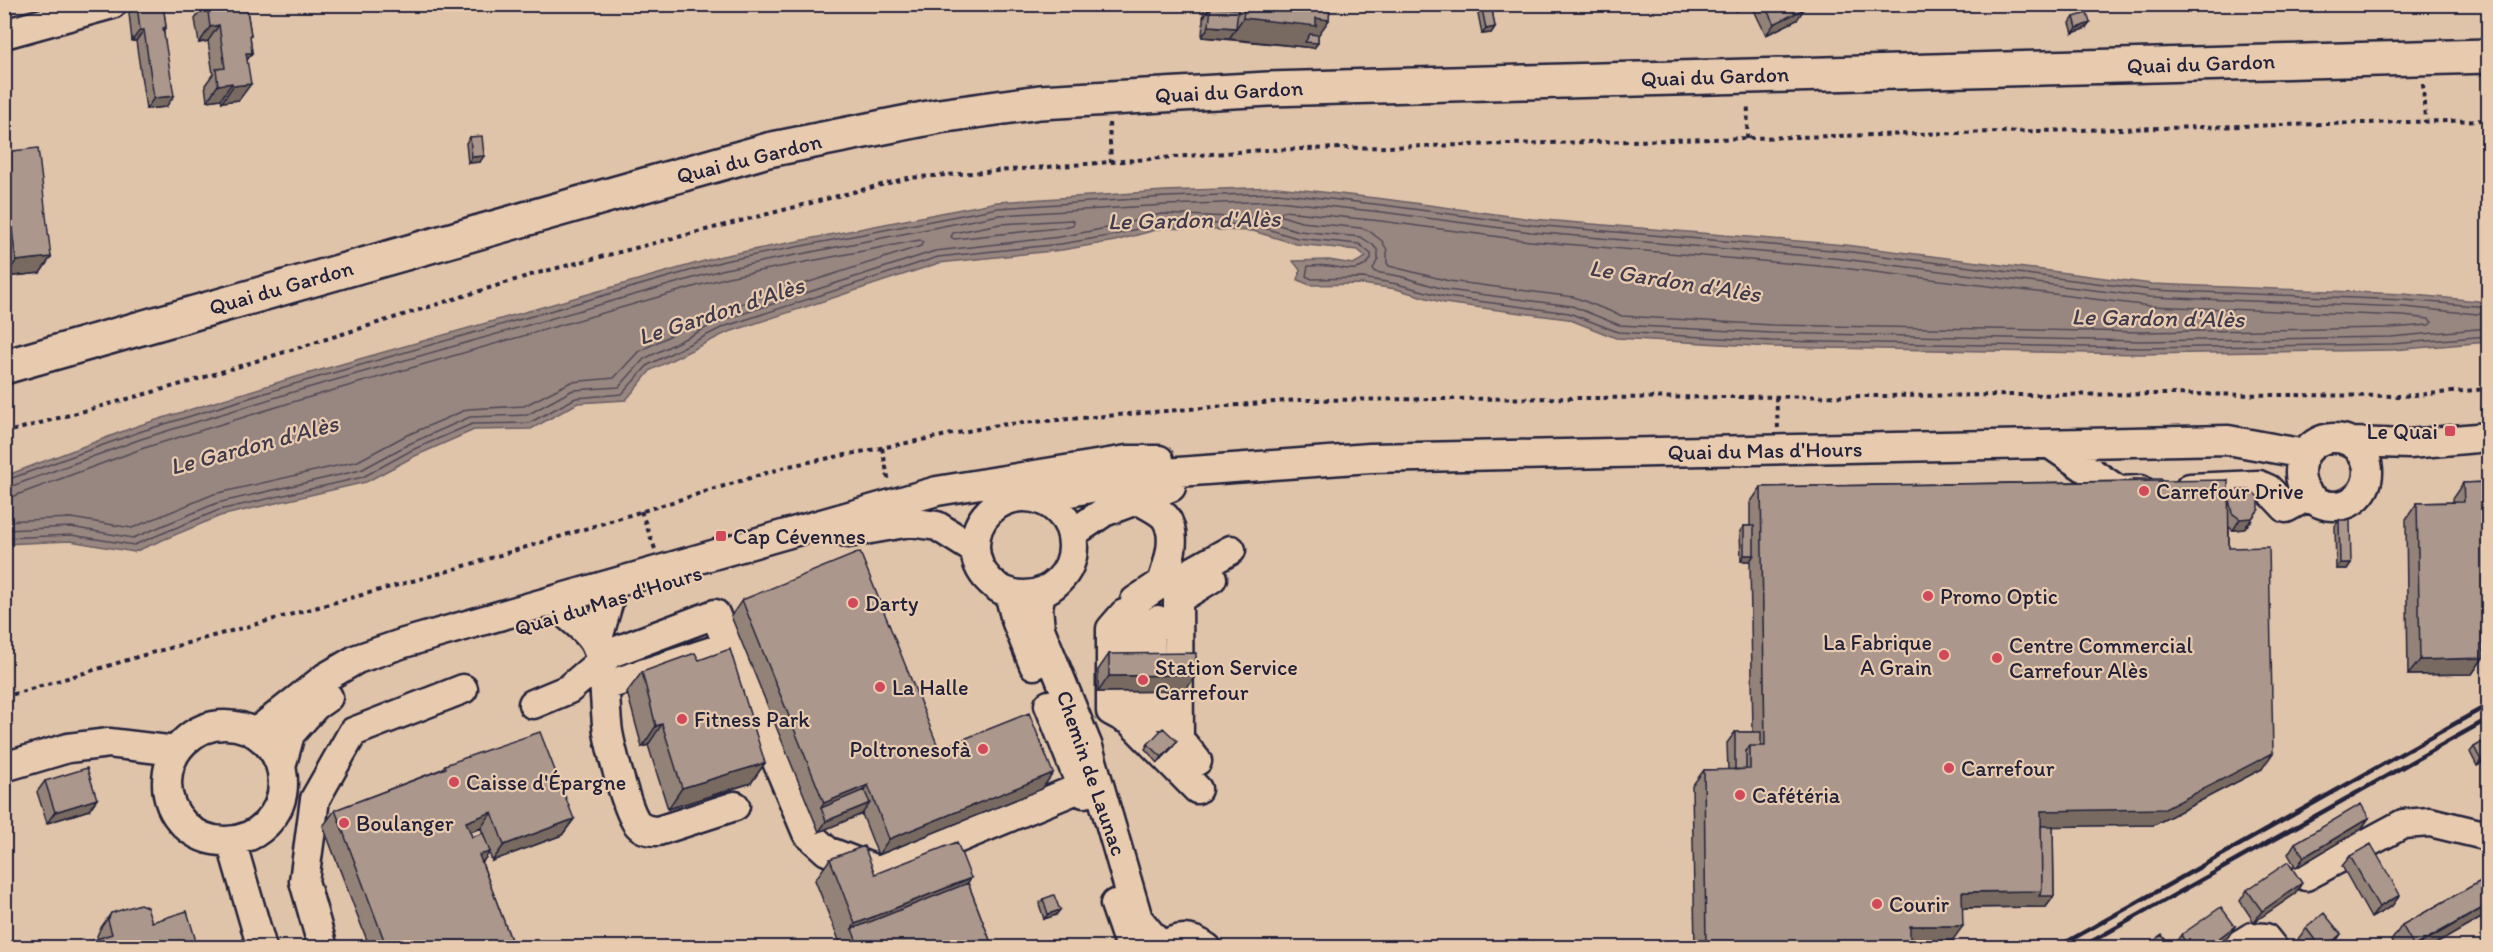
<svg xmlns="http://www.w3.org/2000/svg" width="2493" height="952" font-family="Itim,sans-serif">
  <rect width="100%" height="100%" fill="#e0c4aa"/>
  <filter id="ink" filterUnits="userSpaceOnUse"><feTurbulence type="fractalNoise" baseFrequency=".0167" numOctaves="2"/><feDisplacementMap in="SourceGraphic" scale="12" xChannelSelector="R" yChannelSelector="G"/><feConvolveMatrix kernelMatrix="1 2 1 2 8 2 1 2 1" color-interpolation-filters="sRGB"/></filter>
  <g filter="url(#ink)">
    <path fill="#988680" stroke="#695e64" stroke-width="1.5" d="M1277 187 1384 199 1532 219 1845 245 2152 284 2404 294 2488 302V342L2392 350 2141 354 1771 347 1616 338 1568 319 1444 303 1396 289 1362 284 1310 285 1298 280 1300 270 1293 261 1329 260 1353 264 1366 257 1358 250 1296 244 1253 231 1163 228 1115 241 1062 250 939 263 726 333 651 370 626 400 578 403 531 429 474 430 415 456 366 482 220 516 134 552 70 541 5 544V476L137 426 289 379 722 256 997 202 1165 191Z"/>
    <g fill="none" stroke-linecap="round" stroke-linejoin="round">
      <path stroke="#514a57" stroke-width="1.5" d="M1284 211 1381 221 1530 241 1842 268 2150 306 2403 316 2429 319 2432 322 2429 325 2391 328 2141 332 1772 325 1622 316 1574 297 1449 281 1389 266 1387 263V250L1382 241 1369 231 1361 228 1301 222 1282 216 1281 213Z
        M1071 220 1074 222 1073 225 1058 228 954 239 951 237 953 233 1000 224Z
        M4 481 139 432 291 385 724 261 998 208 1166 197 1277 193 1383 205 1532 225 1844 251 2151 290 2404 300 2488 307
        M4 489 141 439 293 392 725 269 999 215 1166 205 1277 201 1382 212 1531 232 1843 259 2150 297 2403 307 2488 315
        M4 498 14 496 144 448 296 401 728 277 920 240 923 242 921 246 716 312 638 352 614 378 571 382 524 406 468 409 405 436 358 461 214 494 132 528 71 518 4 521
        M4 530 71 527 133 538 217 503 361 470 409 444 470 417 527 415 573 390 619 387 644 359 720 321 935 251 1060 237 1112 227 1161 214 1255 218 1299 231 1361 237 1373 245 1378 251V259L1373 269 1375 272 1399 276 1447 290 1572 306 1619 325 1771 333 2141 341 2391 337 2488 328
        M4 538 71 535 134 545 219 510 363 477 412 450 472 424 529 423 576 398 622 394 648 365 723 327 938 257 1061 244 1114 235 1163 222 1254 225 1297 238 1359 244 1371 254V259C1359 275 1345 268 1329 266 1322 265 1315 266 1308 266L1306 276 1312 279 1363 278 1397 284 1446 297 1569 313 1618 332 1771 341 2141 348 2392 344 2488 336"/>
      <defs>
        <path id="minor" d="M4 34 112 4
          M2300 472a34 34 0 1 1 68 0a34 34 0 1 1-68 0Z
          M2352 442 2409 444 2488 437
          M2050 444 2119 491 2141 490
          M2190 488 2259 485 2268 489 2286 508 2308 496
          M975 546a49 49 0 1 1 98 0a49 49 0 1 1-98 0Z
          M1040 498 1165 473 1370 458 2228 440 2305 454
          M1137 499C1145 504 1159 510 1165 517 1179 536 1168 564 1162 583
          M848 533 910 522 937 526 975 550
          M1073 533 1104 512 1171 487
          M1009 593 1016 620 1034 665
          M1041 593 1038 607 1040 629 1088 747 1138 919 1161 947
          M565 613C575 622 591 633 596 646 607 670 604 706 608 732 611 749 627 811 637 823 642 830 651 831 658 831L735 806
          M1124 614 1111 629V711L1124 718
          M1158 620 1150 635 1151 698 1159 715
          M596 645 609 600
          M605 686 728 646
          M533 704 569 689 611 653 715 614 807 833 827 851 879 871 1082 787
          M1049 705 1084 793
          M167 783a58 58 0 1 1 116 0a58 58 0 1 1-116 0Z
          M255 733 326 677 357 659 404 643 937 491 1127 460H1159
          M1197 761 1179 739 1178 599 1212 578
          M4 767 68 748 109 743 176 751
          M281 767 290 734 315 706 328 697
          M1197 789 1133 724 1135 601 1162 583 1188 574 1231 550
          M231 841 262 948
          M2306 876 2403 824 2430 822 2488 836
          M1115 904 1125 933 1135 948
          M323 948 304 881 315 799 353 732 463 689
          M1161 948C1177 936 1191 936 1207 948
          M2234 948 2252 937 2265 938 2273 948"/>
        <path id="major" d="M4 367 768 150 939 116 1040 102 1268 89 2488 56"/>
      </defs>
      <use href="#minor" stroke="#22223b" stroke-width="33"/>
      <use href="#major" stroke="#22223b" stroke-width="38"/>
      <path stroke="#22223b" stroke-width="4" stroke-dasharray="4.5 4.5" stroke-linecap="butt" d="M2423 84 2425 122
        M1109 123 1111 162
        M1747 139 1748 103
        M1776 397 1778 428
        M4 433 189 382 534 274 908 178 1263 150 2488 120
        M882 448 889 482
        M641 511 655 549
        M4 697 144 655 445 572 789 466 998 425 1298 400 2163 394 2403 396 2488 389"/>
      <use href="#minor" stroke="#e8cbaf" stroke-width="28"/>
      <use href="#major" stroke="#e8cbaf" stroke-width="33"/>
      <path stroke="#22223b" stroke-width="4.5" d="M2056 948 2488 705
        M2080 948 2488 719"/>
    </g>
    <path fill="#938278" stroke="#22223b" stroke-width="1.5" fill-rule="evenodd" d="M135 4H163L166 27 164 31 166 107 146 109 136 41H132L129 13Z
      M205 4H246L251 35 250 37 252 53 247 60 239 100 222 102 221 99 207 101 205 85 213 74 208 41 199 43 195 19Z
      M1204 4H1330L1329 20 1318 35V43L1314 48 1202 37Z
      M1480 4H1491L1495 27 1491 33 1482 34 1477 8Z
      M1733 4H1749L1736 11Z
      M1751 4H1802L1797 20 1766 35Z
      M2074 17 2090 23 2086 28 2073 33 2070 23Z
      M470 137 480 162 468 163 466 143Z
      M4 152 51 257 40 273 5 277Z
      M2133 479 2161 481 2228 502 2238 490 2252 520 2244 529 2233 530 2229 527V548L2262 769 2154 825 2053 826 2054 896 2046 907 1963 908 1952 941 1910 942V948H1695L1692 786 1704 770H1728L1727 743 1735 732H1753L1750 561H1741L1740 531 1744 526H1750V503L1761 487 2132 481Z
      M2488 482V643H2483V658L2472 674 2408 675 2406 519 2417 503 2452 502V499L2463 483Z
      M2339 520 2351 563 2347 569H2336L2335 526Z
      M742 600 939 749 1053 773 1042 789 878 855 862 814 819 832 731 616Z
      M1109 654 1196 675 1185 691 1098 692V670Z
      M642 672 765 763 751 783 668 809 648 745 642 747 627 692Z
      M2488 739V759L2477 766 2470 752 2474 747Z
      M1177 741 1158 763 1145 749 1148 744Z
      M445 765 574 819 562 835 492 861 489 852 482 863 514 948H370L323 826 335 810 442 769ZM481 828 485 839 472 837 470 832Z
      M45 781 97 799 89 810 47 823 37 792Z
      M2369 818 2361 829 2296 868 2288 854 2295 843Z
      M2350 856 2400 895 2392 906 2371 918 2342 866Z
      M830 859 875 874 968 883 993 948H842L815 880Z
      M2488 877V914L2429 948H2395L2391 941 2402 925Z
      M2247 890 2295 894 2254 922 2240 901Z
      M1043 899 1056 915 1044 919 1039 904Z
      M111 913 152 922 98 939 97 936 100 929Z
      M2235 926 2228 937 2214 948H2174L2173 946 2181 935Z
      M2306 928 2341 934 2333 945 2330 948H2305L2298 939Z"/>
    <path fill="#786a61" stroke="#22223b" stroke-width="1.5" d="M1212 4H1241L1230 20 1211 7 1203 18Z
      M1742 4H1749L1736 11 1740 6Z
      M1804 9 1797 20 1766 35 1774 24Z
      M1243 18H1316L1329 20 1314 41 1318 43 1314 48 1229 39Z
      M2090 23 2086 28 2073 33 2077 28Z
      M219 25 208 41 199 43 210 27Z
      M1209 26 1236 28 1229 39 1202 37Z
      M1495 27 1491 33 1482 34 1486 29Z
      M140 30H144L136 41H132Z
      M246 53H252L241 69Z
      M232 83 221 99 207 101 218 85Z
      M251 84 239 100 222 102 233 86Z
      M174 96 166 107 146 109 154 98Z
      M484 156 480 162 468 163 472 157Z
      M51 257 40 273 5 277 16 261Z
      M2259 509 2244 529 2233 530 2240 519Z
      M1744 555H1754L1750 561H1741Z
      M2340 563H2351L2347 569H2336Z
      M2482 627H2488V643H2471Z
      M2483 658 2472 674 2408 675 2420 660Z
      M1196 675 1185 691 1098 692 1109 676Z
      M662 724 648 745 642 747 656 726Z
      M1177 741 1173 747 1158 763 1162 757Z
      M2273 753 2262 769 2154 825 2030 827 2041 811Z
      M2488 756V759L2477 766 2481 760Z
      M765 763 751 783 668 809 682 788Z
      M1053 773 1042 789 878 855 889 839Z
      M868 785 857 801 821 808 824 803Z
      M97 799 89 810 47 823 55 812Z
      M870 803 862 814 819 832 826 821Z
      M492 812 481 828 455 838 466 822Z
      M2369 818 2361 829 2296 868 2304 857Z
      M574 819 562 835 492 861 504 845Z
      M490 852 478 868 479 855Z
      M971 878 957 899 852 929 855 924Z
      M2302 883 2295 894 2254 922 2262 911Z
      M2042 891 2054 896 2046 907 1951 908 1962 892Z
      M2400 895 2392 906 2371 918 2379 907Z
      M2488 905V914L2429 948H2413Z
      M1060 910 1056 915 1044 919 1048 914Z
      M1910 926H1963L1952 941 1899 942Z
      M2235 926 2228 937 2214 948H2206Z
      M2341 934 2333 945 2330 948H2325Z"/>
    <path fill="#ab978b" stroke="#22223b" stroke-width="1.5" d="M137 4H163L166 27 163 28 174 96 154 98 144 30H140Z
      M207 4H246L251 35H250L252 53H246L251 84 233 86 232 83 218 85 216 69 225 68 219 25 210 27Z
      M1245 4H1330L1329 20 1316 18V26L1243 18Z
      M1481 4H1491L1495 27 1486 29Z
      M1764 4H1802L1804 9 1774 24Z
      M1211 7 1238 9 1236 28 1209 26Z
      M2087 13 2090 23 2077 28 2074 17Z
      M1310 34 1318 35V43L1305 42Z
      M482 136 484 156 472 157 470 137Z
      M38 148 51 257 16 261 4 167V152Z
      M2133 479H2161V481H2133Z
      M2228 480 2229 548 2269 547 2273 753 2165 809 2041 811 2042 891 1962 892 1963 926H1910V948H1706L1704 770 1750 769V746H1765L1761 487Z
      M2488 482V627H2482L2483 658 2420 660 2417 503 2464 502 2463 483Z
      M2238 490H2251L2259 498V509L2252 518 2240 519 2232 513 2229 500Z
      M2339 520H2350L2351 563H2340Z
      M1744 526H1754V555H1744Z
      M860 552 939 749 1029 713 1053 773 889 839 868 785 824 803 742 600Z
      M730 649 765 763 682 788 662 724 656 726 642 672 695 653 699 660Z
      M1196 653V675L1109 676V654Z
      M1163 728 1177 741 1162 757 1148 744Z
      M540 732 574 819 504 845 492 812 466 822 472 837 483 833 490 852 479 855 514 948H387L335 810 446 768 445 765 484 751Z
      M1735 732H1761V746H1750L1746 751V769L1735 770Z
      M2488 739V756L2481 760 2474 747Z
      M87 768 97 799 55 812 45 781Z
      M864 790 870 803 826 821 821 808Z
      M2361 804 2369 818 2304 857 2295 843Z
      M2041 826H2053L2054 896H2039L2042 891Z
      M957 842 971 878 855 924 830 859 864 846 875 874Z
      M2371 844 2400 895 2379 907 2350 856Z
      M2288 862 2302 883 2262 911 2247 890Z
      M2488 877V905L2414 946 2402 925Z
      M968 883 993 948H859L852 929Z
      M1054 895 1060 910 1048 914 1043 899Z
      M140 904 147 907 152 922 187 911 198 948H70L112 934 108 920 111 913Z
      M2221 907 2235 926 2206 948H2189L2181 935Z
      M2324 913 2341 934 2325 948H2321L2306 928Z
      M2162 935 2171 948H2144Z
      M2488 936V948H2474Z"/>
  </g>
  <g fill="#d1495b" stroke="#e8cbaf" stroke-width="2">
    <rect x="2444" y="425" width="12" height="12" rx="3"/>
    <circle cx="2144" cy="491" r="6"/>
    <rect x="715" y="530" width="12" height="12" rx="3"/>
    <circle cx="1928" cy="596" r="6"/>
    <circle cx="853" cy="603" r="6"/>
    <circle cx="1944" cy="655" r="6"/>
    <circle cx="1997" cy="658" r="6"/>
    <circle cx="1143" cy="680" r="6"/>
    <circle cx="880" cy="687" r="6"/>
    <circle cx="682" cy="719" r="6"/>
    <circle cx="983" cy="749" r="6"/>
    <circle cx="1949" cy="768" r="6"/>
    <circle cx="454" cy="782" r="6"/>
    <circle cx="1740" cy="795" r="6"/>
    <circle cx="344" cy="823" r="6"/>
    <circle cx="1877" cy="904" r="6"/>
  </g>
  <g text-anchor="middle" stroke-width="4.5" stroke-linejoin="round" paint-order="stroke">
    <g font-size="22" fill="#22223b" stroke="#e8cbaf">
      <text transform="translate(2201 63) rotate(-2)" y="8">Quai du Gardon</text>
      <text transform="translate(1715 76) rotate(-2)" y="8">Quai du Gardon</text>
      <text transform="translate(1229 91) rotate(-3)" y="8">Quai du Gardon</text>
      <text transform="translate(749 158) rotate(-14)" y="8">Quai du Gardon</text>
      <text transform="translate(281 287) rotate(-16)" y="8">Quai du Gardon</text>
      <text transform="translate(1765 450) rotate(-1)" y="8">Quai du Mas d'Hours</text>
      <text transform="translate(608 600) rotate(-17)" y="8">Quai du Mas d'Hours</text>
      <text transform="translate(1092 773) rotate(71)" y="8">Chemin de Launac</text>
    </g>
    <g font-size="22" fill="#22223b" stroke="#e8cbaf" text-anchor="start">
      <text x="2438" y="439" text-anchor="end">Le Quai</text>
      <text x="2156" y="499">Carrefour Drive</text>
      <text x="733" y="544">Cap Cévennes</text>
      <text x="1940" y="604">Promo Optic</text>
      <text x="865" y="611">Darty</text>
      <text x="1932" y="650" text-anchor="end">La Fabrique<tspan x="1932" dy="25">A Grain</tspan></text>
      <text x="2009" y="653">Centre Commercial<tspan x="2009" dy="25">Carrefour Alès</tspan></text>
      <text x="1155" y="675">Station Service<tspan x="1155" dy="25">Carrefour</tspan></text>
      <text x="892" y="695">La Halle</text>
      <text x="694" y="727">Fitness Park</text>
      <text x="971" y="757" text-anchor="end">Poltronesofà</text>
      <text x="1961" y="776">Carrefour</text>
      <text x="466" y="790">Caisse d'Épargne</text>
      <text x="1752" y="803">Cafétéria</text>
      <text x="356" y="831">Boulanger</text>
      <text x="1889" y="912">Courir</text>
    </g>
    <g font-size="24" font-style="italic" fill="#403b4c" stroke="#e8cbaf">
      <text transform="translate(1194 220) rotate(-1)" y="8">Le Gardon d'Alès</text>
      <text transform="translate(1675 281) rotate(9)" y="8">Le Gardon d'Alès</text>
      <text transform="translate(721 311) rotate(-18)" y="8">Le Gardon d'Alès</text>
      <text transform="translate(2158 318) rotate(1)" y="8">Le Gardon d'Alès</text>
      <text transform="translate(254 445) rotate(-15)" y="8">Le Gardon d'Alès</text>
    </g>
  </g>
  <rect width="2493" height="952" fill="none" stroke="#e8cbaf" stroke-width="24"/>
  <rect x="12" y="12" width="2469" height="928" fill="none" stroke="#22223b" stroke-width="2" filter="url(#ink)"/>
</svg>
